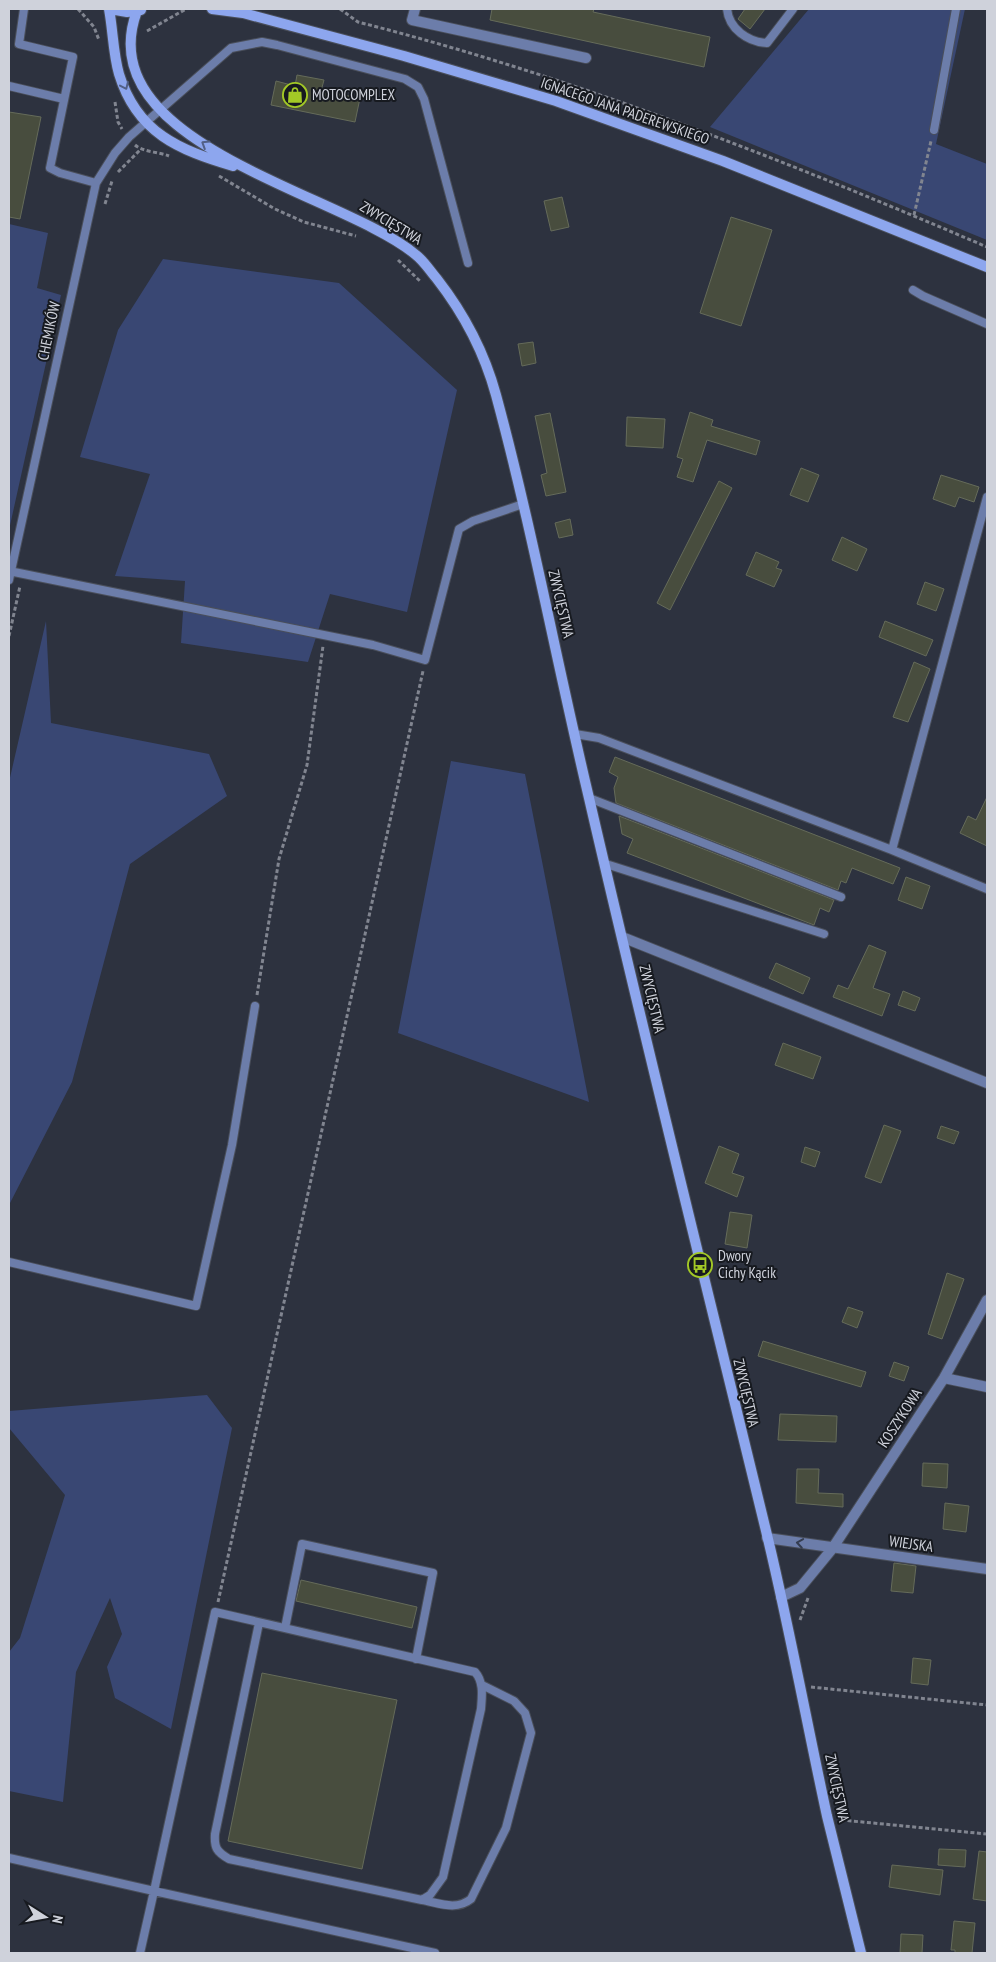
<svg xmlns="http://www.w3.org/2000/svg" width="996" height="1962" font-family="'PT Sans Narrow',sans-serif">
  <rect width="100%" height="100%" fill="#2d323f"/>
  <path fill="#394773" d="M809 9H965L936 144 987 164V240L710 127Z
    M9 224 48 233 37 288 61 295 9 530Z
    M163 259 339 283 457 390 407 612 330 594 308 662 181 643 185 581 115 576 150 474 80 457 118 330Z
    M46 621 51 723 209 754 227 796 130 864 72 1082 9 1205V782Z
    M451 761 525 774 589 1102 398 1033Z
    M207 1395 232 1428 171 1729 115 1698 107 1667 122 1634 110 1598 76 1672 63 1802 9 1791V1652L20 1638 65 1495 9 1428V1411Z"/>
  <path fill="#484d3e" stroke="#656b5a" d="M492 9H594L593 12 710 37 704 67 490 20Z
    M745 9H765L750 29 738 19Z
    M297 75 324 80 321 91 360 98 355 122 271 105 276 81 295 86Z
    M9 112 41 117 20 219 9 217Z
    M562 197 569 227 551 231 544 201Z
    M731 217 772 230 741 326 700 313Z
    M533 342 536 363 522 366 518 344Z
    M690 412 713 420 711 426 760 441 756 455 707 440 693 482 677 477 683 459 677 457Z
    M550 413 566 492 546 496 541 475 547 473 535 416Z
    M627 417 665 419 663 448 626 446Z
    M801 468 819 475 808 502 790 495Z
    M941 475 979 487 974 502 959 497 955 507 933 499Z
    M719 481 732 488 670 610 657 603Z
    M570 519 573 535 559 538 555 523Z
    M842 537 867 549 857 571 832 560Z
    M756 552 779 562 776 568 782 570 774 587 746 575Z
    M925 582 944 589 936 611 917 604Z
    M885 621 933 640 926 656 879 637Z
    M914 662 930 669 908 722 893 717Z
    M615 757 900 868 893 884 852 868 846 883 841 881 838 890 616 803 614 788 618 777 609 772Z
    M987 797V846L960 833 968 816 976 820Z
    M619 816 834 900 829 912 820 908 814 925 627 853 633 839 622 834Z
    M906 877 930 886 922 909 898 900Z
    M869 945 886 952 873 988 890 994 882 1016 833 997 838 985 848 989Z
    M776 963 810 978 803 994 769 978Z
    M903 991 920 998 915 1011 898 1005Z
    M783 1043 821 1057 813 1079 775 1065Z
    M884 1125 901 1131 881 1183 865 1177Z
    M941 1126 959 1132 954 1144 937 1138Z
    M719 1146 739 1154 732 1173 744 1177 737 1197 705 1183Z
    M805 1147 820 1152 815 1167 801 1162Z
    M730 1212 752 1215 747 1248 725 1244Z
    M947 1273 964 1279 942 1339 928 1334Z
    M848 1307 863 1312 857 1328 842 1322Z
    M763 1341 866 1372 861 1387 758 1356Z
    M894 1362 909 1367 904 1381 889 1376Z
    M780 1414 837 1416 836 1442 778 1440Z
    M923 1463 948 1464 947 1488 922 1486Z
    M797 1469H819L818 1493 843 1494V1507L796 1503Z
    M945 1503 969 1506 966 1532 943 1529Z
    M894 1563 916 1566 913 1593 891 1591Z
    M301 1580 417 1607 412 1628 296 1601Z
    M913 1658 931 1660 928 1685 911 1683Z
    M262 1673 397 1700 362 1869 228 1841Z
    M939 1849 966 1850 965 1867 938 1865Z
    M979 1851 987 1852V1901L973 1899Z
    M892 1865 943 1870 940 1895 889 1887Z
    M954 1921 975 1923 972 1953H955V1950H951Z
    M901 1934 923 1935 922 1953H900Z"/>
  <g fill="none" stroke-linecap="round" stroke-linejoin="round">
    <defs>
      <path id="lane" d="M24 9 19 44 73 57 50 168 60 173 96 183
        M727 9C729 29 748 42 767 43L793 9
        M9 86 64 99
        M934 130 956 9
        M913 290 923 296 987 324
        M9 571 373 645 425 660 459 529 473 521 523 504
        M9 580 96 183 115 153 129 137 231 48 262 42 277 45 405 79 418 87 424 99 468 263
        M575 734 599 738 892 850 987 889
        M589 798 841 897
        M892 850 987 497
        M606 864 824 934
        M9 1262 196 1306 232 1145 255 1006
        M285 1628 302 1544 433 1573 416 1659
        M9 1858 154 1891 215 1612 475 1672C484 1682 482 1696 481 1709L443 1877 430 1895 422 1900 229 1859C217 1852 214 1848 215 1834L259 1623
        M422 1900C439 1903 456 1911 471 1899L506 1828 531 1733 525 1713 514 1701 482 1685
        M140 1953 154 1891 435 1953"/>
      <path id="street" d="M415 9 412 20 586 58
        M622 937 987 1083
        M944 1378 987 1387
        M767 1538 987 1569
        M781 1597 800 1588 832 1549 944 1378 987 1300"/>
      <path id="secondary" d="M109 9C113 30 113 53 119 74 137 133 179 150 233 166
        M110 9 127 12 141 10
        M212 9 243 13 404 56 556 101 723 161 987 267
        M137 11C87 145 345 194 416 255 424 261 430 271 437 279 465 315 484 351 496 395 532 528 557 664 589 798 646 1045 708 1292 768 1539 790 1631 807 1724 827 1816 838 1862 850 1907 861 1953"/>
    </defs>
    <use href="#lane" stroke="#4a4f5b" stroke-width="10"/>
    <use href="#street" stroke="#4a4f5b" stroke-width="12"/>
    <use href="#secondary" stroke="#4a4f5b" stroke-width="12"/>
    <path stroke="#818590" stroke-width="3" stroke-dasharray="4 2.5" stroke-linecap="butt" d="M78 9 94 27 99 40
      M340 9 358 22C574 77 782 159 987 247
      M147 31 186 9
      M115 102 118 122 122 129
      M135 145C143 152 159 152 169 156
      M118 172 140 150
      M219 176 275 209 304 222 356 236
      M105 204 112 181
      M914 215 931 141
      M398 260 421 282
      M9 636 20 586
      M257 995 279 859 307 765 323 646
      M218 1602 423 671
      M800 1620 808 1598
      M811 1687 987 1705
      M841 1820 987 1834"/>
    <use href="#lane" stroke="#6c7daa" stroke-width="8"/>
    <use href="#street" stroke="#6c7daa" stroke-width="10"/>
    <use href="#secondary" stroke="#8da6ee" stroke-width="10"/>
  </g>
  <defs><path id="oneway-chevron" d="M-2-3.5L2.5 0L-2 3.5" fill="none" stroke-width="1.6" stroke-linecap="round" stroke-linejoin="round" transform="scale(1.25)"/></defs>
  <g stroke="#526087">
    <use href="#oneway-chevron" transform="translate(125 86) rotate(65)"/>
    <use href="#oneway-chevron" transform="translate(205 144) rotate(-148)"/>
  </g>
  <use stroke="#353d50" href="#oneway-chevron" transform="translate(800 1543) rotate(-171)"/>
  <defs>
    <symbol id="shop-ring" viewBox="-11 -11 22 22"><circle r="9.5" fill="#171a20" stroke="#a3c926" stroke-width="1.5"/><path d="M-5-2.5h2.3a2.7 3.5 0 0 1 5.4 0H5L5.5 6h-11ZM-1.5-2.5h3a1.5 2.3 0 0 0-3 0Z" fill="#a3c926"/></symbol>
    <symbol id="bus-ring" viewBox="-11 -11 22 22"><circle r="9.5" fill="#171a20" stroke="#a3c926" stroke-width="1.5"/><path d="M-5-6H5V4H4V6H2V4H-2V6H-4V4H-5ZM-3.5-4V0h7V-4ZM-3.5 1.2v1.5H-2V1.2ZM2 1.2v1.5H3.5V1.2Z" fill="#a3c926"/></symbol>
  </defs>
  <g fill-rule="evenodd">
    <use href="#shop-ring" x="281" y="81" width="28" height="28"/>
    <use href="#bus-ring" x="686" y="1251" width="28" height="28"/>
  </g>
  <g text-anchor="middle" stroke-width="4" stroke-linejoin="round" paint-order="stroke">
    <g font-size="15" fill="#cfd2db" stroke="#171a20" text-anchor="start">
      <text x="312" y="100">MOTOCOMPLEX</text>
      <text x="718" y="1261">Dwory<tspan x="718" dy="17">Cichy Kącik</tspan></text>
    </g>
    <g font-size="15" fill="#cfd2db" stroke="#171a20">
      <text transform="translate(625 111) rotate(19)" y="5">IGNACEGO JANA PADEREWSKIEGO</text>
      <text transform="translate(391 223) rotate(31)" y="5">ZWYCIĘSTWA</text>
      <text transform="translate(49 331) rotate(-78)" y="5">CHEMIKÓW</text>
      <text transform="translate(561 604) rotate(77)" y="5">ZWYCIĘSTWA</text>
      <text transform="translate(652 999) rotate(77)" y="5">ZWYCIĘSTWA</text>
      <text transform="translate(746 1393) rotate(77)" y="5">ZWYCIĘSTWA</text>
      <text transform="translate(900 1418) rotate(-57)" y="5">KOSZYKOWA</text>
      <text transform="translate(911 1544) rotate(8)" y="5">WIEJSKA</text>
      <text transform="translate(837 1788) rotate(78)" y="5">ZWYCIĘSTWA</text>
    </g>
  </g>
  <rect width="996" height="1962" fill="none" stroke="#cfd2db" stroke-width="20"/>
  <g transform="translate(45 1917) rotate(101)" stroke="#171a20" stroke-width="4" paint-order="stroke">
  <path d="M0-4L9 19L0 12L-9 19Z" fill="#cfd2db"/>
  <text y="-8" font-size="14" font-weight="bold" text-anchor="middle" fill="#cfd2db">N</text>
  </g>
</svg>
